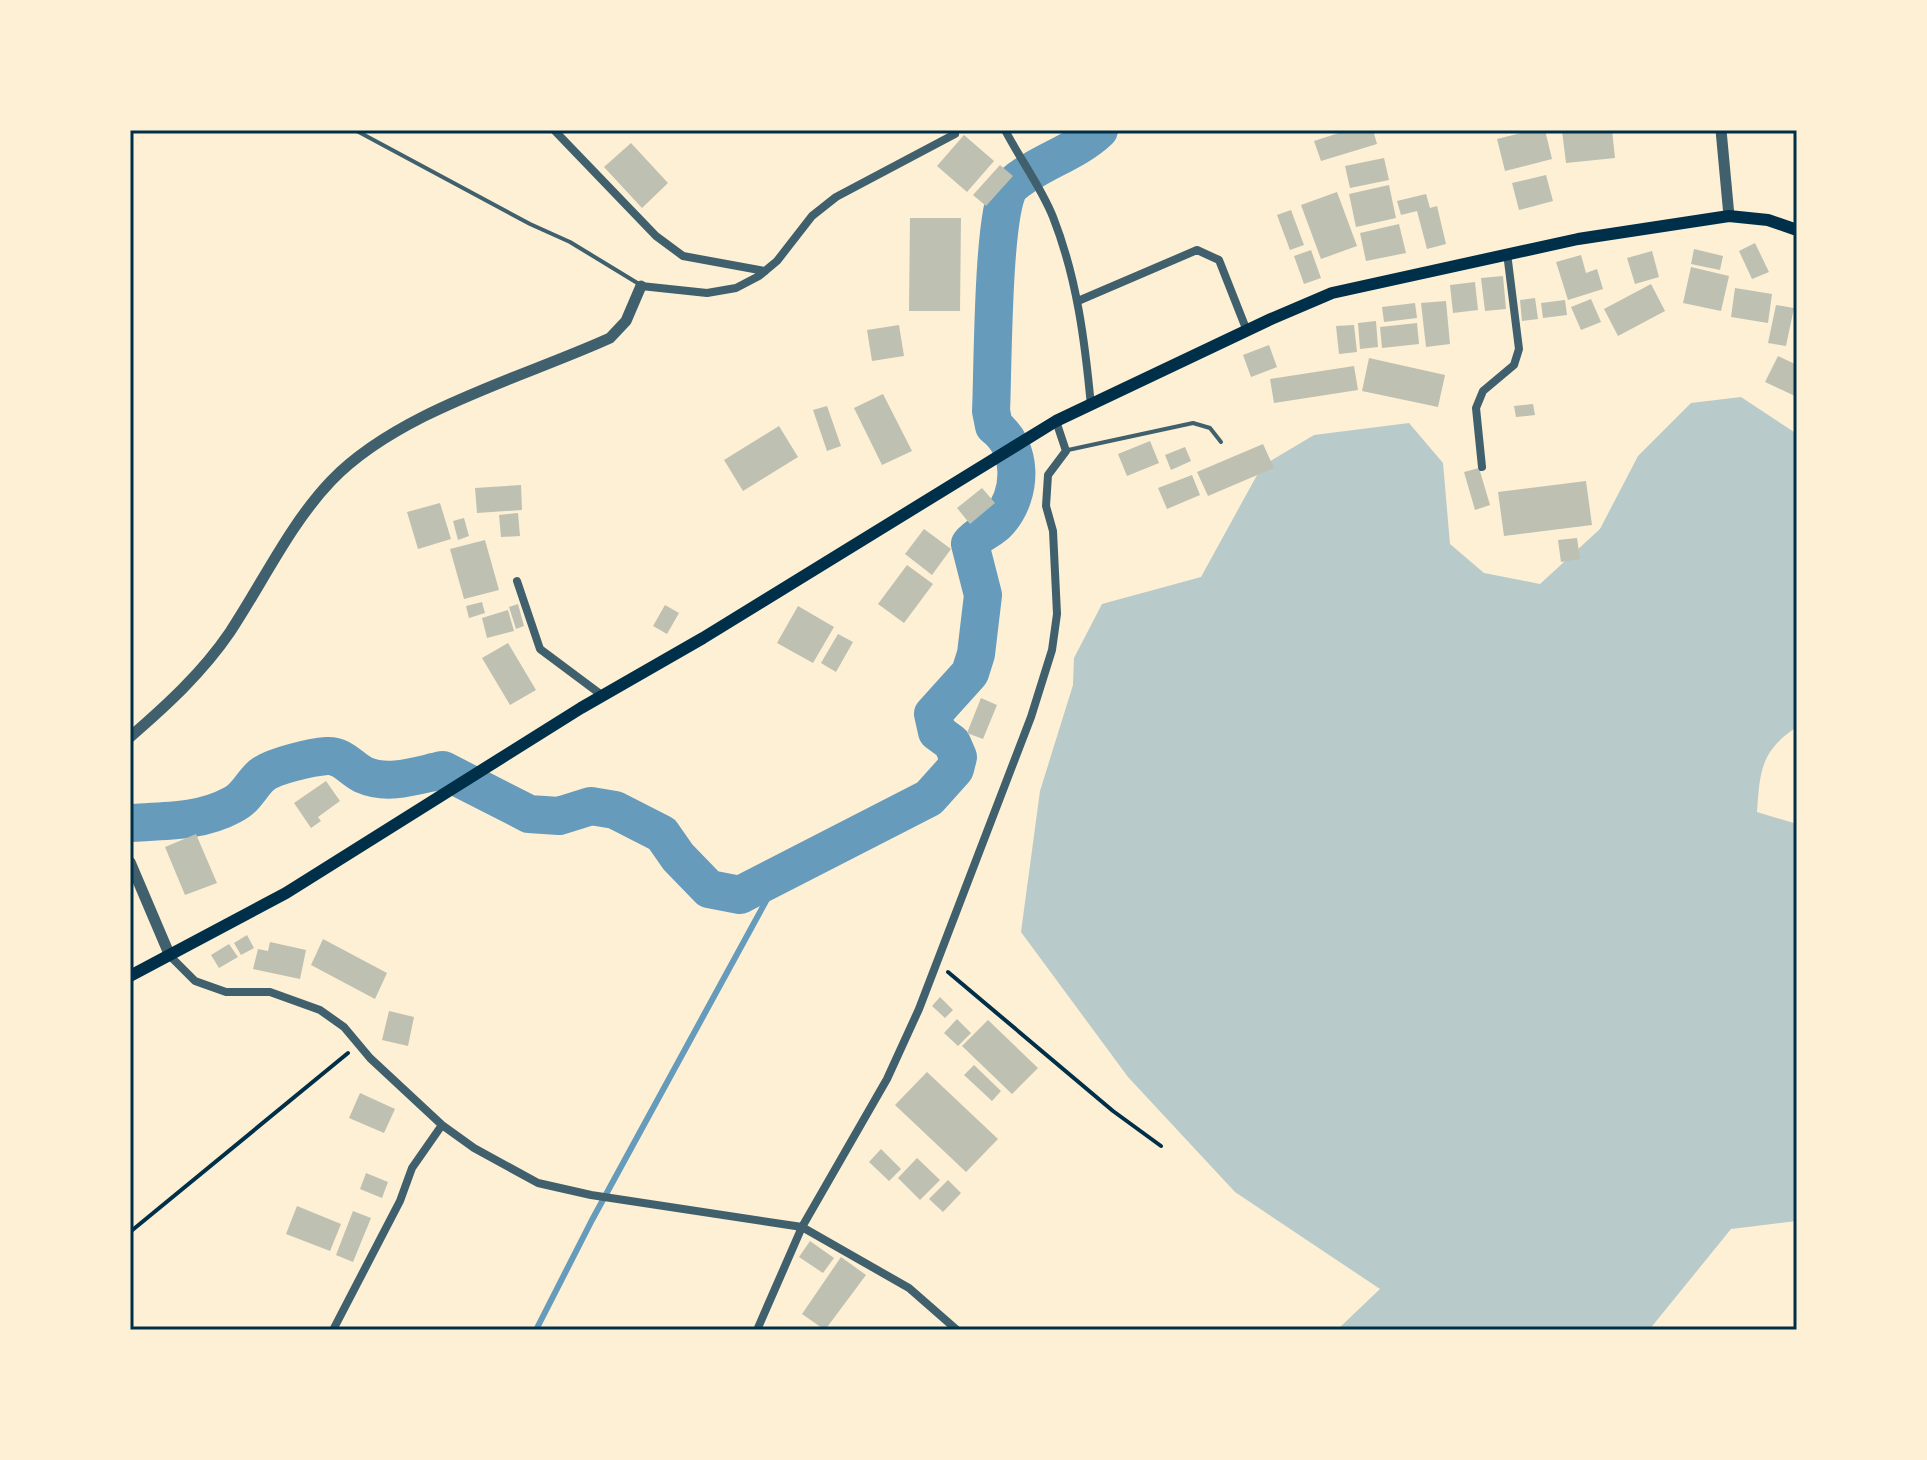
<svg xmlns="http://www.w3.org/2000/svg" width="1927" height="1460" font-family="'Noto Sans',sans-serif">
  <rect width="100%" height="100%" fill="#fdf0d5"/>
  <path fill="#b9caca" d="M1741 397 1797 434V727C1760 751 1760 772 1757 812L1797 824V1221L1731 1229 1649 1330H1337L1380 1289 1235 1192 1128 1077 1021 932 1040 791 1073 685 1074 658 1102 604 1201 577 1262 466 1314 435 1409 423 1443 463 1450 544 1484 573 1540 584 1600 529 1638 456 1691 403Z"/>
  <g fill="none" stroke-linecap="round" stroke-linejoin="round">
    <path stroke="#669bbc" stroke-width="6" d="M536 1330 592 1220 772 890 740 895"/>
    <path stroke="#669bbc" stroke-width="38" d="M130 823C165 821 201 822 232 805 247 798 251 784 262 775 273 766 312 757 327 756 343 755 351 769 364 775 389 786 418 775 443 770L529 814 559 816 591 806 615 810 662 834 678 857 709 889 740 895 929 798 955 769 958 757 952 743 937 732 933 714 970 673 976 654 983 595 970 544C978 533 991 531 999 521 1023 493 1023 448 994 426L991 411C993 376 992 204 1011 186 1036 163 1074 154 1099 130"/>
  </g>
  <path fill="#bec0b2" d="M1348 130H1373L1377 144 1321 161 1314 141Z
    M1533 130H1545L1552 159 1505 171 1497 139Z
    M1612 130 1615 158 1566 163 1562 131Z
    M964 135 994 161 967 192 937 166Z
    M631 143 668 183 642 208 604 167Z
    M1384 158 1389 180 1350 188 1345 166Z
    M1000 165 1013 176 986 206 973 195Z
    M1546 175 1553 201 1519 210 1512 183Z
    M1389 185 1396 218 1356 227 1349 194Z
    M1337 192 1357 246 1321 259 1301 205Z
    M1426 194 1430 208 1437 206 1446 244 1427 249 1417 211 1401 215 1397 201Z
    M1291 210 1304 245 1290 250 1277 215Z
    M910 218H961L960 311H909Z
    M1399 224 1406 253 1366 261 1360 233Z
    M1755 243 1769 272 1752 279 1739 251Z
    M1694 249 1723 256 1720 270 1691 264Z
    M1311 250 1321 278 1304 284 1294 256Z
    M1652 251 1659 277 1635 284 1627 258Z
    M1581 255 1586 273 1597 269 1603 289 1568 300 1556 262Z
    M1691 267 1729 276 1721 311 1683 303Z
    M1503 276 1506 309 1485 311 1481 278Z
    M1475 282 1478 310 1453 313 1450 285Z
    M1651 284 1665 311 1618 336 1604 309Z
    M1735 288 1772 294 1768 323 1731 317Z
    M1535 298 1538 319 1522 321 1520 300Z
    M1591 299 1601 322 1581 330 1571 307Z
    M1565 300 1567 315 1543 318 1541 303Z
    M1446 301 1450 344 1426 347 1421 303Z
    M1415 303 1417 318 1384 322 1382 307Z
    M1776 305 1794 308 1786 346 1768 343Z
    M1376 321 1378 347 1360 349 1358 323Z
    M1417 323 1419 344 1382 348 1380 327Z
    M899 325 904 356 872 361 867 330Z
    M1354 325 1357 352 1339 354 1336 326Z
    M1269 345 1277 367 1251 377 1243 355Z
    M1778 356 1797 365V397L1765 382Z
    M1369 358 1445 375 1438 407 1362 391Z
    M1354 366 1358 390 1274 403 1270 379Z
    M883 394 912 451 882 465 854 408Z
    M1533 404 1535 415 1516 417 1514 406Z
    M827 406 841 446 827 451 813 410Z
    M779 426 798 457 743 491 724 460Z
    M1150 441 1159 463 1127 476 1118 454Z
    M1263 444 1274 468 1208 496 1197 472Z
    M1185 447 1191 461 1171 470 1165 455Z
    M1479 468 1490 505 1475 510 1464 472Z
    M1192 475 1200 495 1167 509 1158 488Z
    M1586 481 1592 525 1504 536 1498 492Z
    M521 485 522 510 477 513 475 488Z
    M982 488 995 503 970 524 957 508Z
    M440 503 451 539 418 549 407 512Z
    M518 513 520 536 501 537 499 515Z
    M464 518 469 536 458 540 453 521Z
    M924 529 951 549 932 575 905 554Z
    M1577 538 1580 559 1561 562 1558 540Z
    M485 540 499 590 464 599 450 549Z
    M907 565 933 584 904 623 878 604Z
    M482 602 485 613 469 618 466 606Z
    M518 604 524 626 516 629 509 607Z
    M665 605 679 613 667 634 653 626Z
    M798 606 834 627 813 663 777 643Z
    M508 610 514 631 487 638 482 618Z
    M838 634 853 642 836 672 821 663Z
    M508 643 536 690 510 705 482 658Z
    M981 698 997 705 983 739 967 733Z
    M326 781 340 801 318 817 321 821 311 828 294 803Z
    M196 834 217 883 185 895 165 847Z
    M247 935 254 948 241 955 234 943Z
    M323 939 387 973 375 999 311 965Z
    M270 942 306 950 300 979 253 969 258 949 268 951Z
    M229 944 238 957 219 968 211 955Z
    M940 997 953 1010 945 1018 932 1006Z
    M389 1011 414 1017 408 1046 382 1040Z
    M957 1019 971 1033 958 1046 944 1033Z
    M988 1020 1038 1068 1012 1094 962 1046Z
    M974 1065 1001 1091 992 1101 964 1075Z
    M927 1072 998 1139 966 1172 895 1105Z
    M360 1093 395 1109 384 1133 349 1118Z
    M881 1149 901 1169 889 1181 869 1162Z
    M917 1158 940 1180 920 1200 898 1178Z
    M366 1173 388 1182 382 1198 360 1189Z
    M948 1180 961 1193 943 1212 929 1199Z
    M297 1206 341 1224 330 1251 286 1234Z
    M353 1211 371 1218 353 1262 336 1255Z
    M810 1241 834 1258 823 1273 799 1257Z
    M841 1257 866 1275 825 1330 802 1314Z"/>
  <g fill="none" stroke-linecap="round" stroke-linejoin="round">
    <path stroke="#003049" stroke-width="4" d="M948 972 1113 1111 1161 1146
      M130 1232 348 1053"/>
    <path stroke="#3f606c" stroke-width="4" d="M355 130 530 224 570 242 639 284
      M1068 450 1193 423 1210 428 1221 442"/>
    <path stroke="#3f606c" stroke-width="8" d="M554 130 656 236 683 256 765 271
      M1005 130C1020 159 1041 187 1053 217 1077 278 1085 342 1091 406
      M641 286 707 293 736 288 759 276 777 261 812 216 836 197 955 134
      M1078 301 1197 250 1219 260 1247 331
      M1482 467 1476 408 1483 391 1514 365 1519 349 1507 253
      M517 581 540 649 603 696
      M170 956 195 981 209 986 226 992H270L320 1010 344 1027 370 1058 442 1125 474 1148 538 1183 591 1195 802 1227 909 1288 957 1330
      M333 1330 400 1201 412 1168 442 1125
      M757 1330 802 1227 887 1079 919 1009 1031 717 1052 650 1057 614 1053 531 1046 506 1048 475 1066 451 1056 421"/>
    <path stroke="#3f606c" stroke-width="11" d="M1721 130 1729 216
      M130 737C167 705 202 673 230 632 263 582 290 524 331 481 398 411 522 378 610 338L626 321 641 286
      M130 862 170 956"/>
    <path stroke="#003049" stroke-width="12" d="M130 976 286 893 581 708 703 638 1056 421 1271 319 1332 293 1578 239 1729 216 1768 220 1797 230"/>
  </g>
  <rect width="1927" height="1460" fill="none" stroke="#fdf0d5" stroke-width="264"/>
  <rect x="132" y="132" width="1663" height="1196" fill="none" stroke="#003049" stroke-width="3"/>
</svg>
